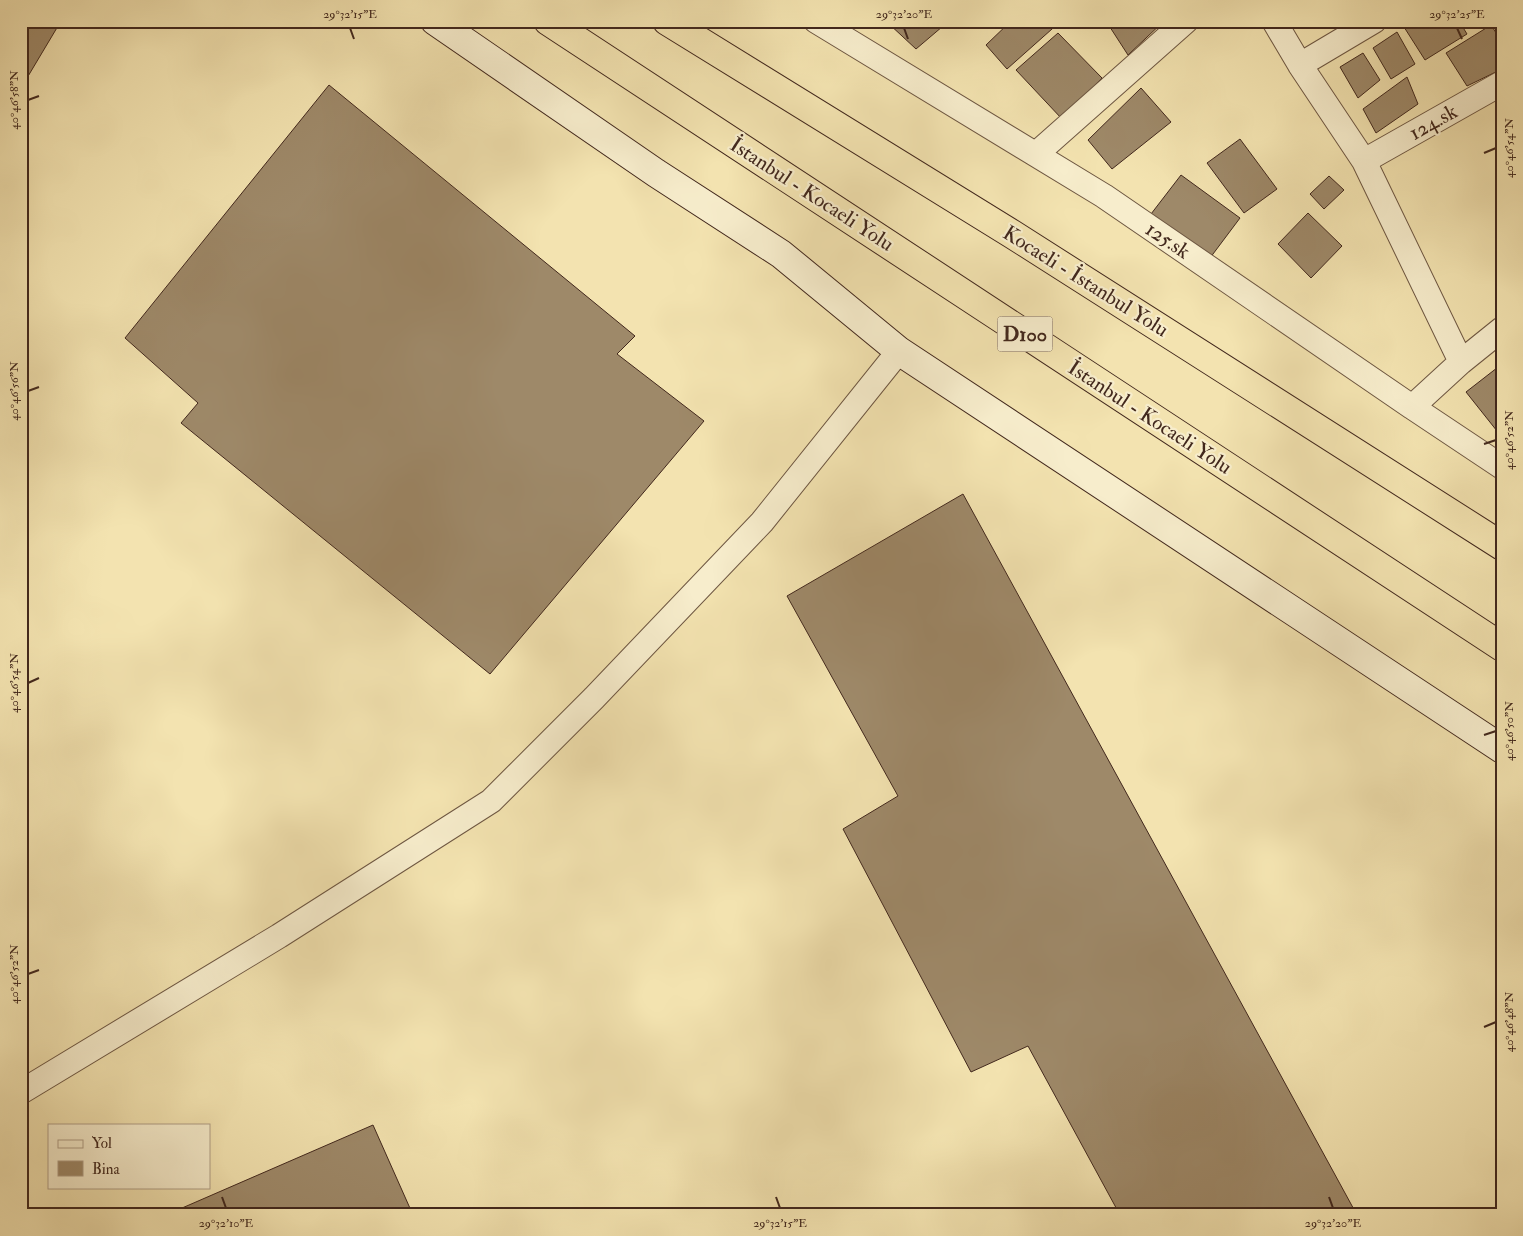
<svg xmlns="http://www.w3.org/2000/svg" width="1523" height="1236" font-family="'IM FELL Double Pica',serif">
  <rect width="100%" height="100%" fill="#f3e3b0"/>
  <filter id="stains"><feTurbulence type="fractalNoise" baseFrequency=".004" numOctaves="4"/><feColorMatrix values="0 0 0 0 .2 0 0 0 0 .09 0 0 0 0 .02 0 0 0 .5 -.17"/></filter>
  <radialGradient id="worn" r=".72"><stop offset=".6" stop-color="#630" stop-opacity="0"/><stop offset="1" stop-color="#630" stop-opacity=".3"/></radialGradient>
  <path fill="#9e8969" stroke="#42281d" d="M21 21H61L21 88Z
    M891 21H949L916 49 888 23Z
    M1011 21H1061L1007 69 986 45Z
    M1106 21H1164L1128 55Z
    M1415 21H1459L1467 34 1425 60 1404 27Z
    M1491 25 1502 42V69L1467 86 1446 53Z
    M1397 32 1415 64 1391 79 1373 48Z
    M1058 33 1102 78 1062 119 1016 70Z
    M1363 53 1380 80 1358 98 1340 67Z
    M1407 77 1418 104 1376 133 1363 109Z
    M329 85 635 336 617 354 704 421 490 674 181 423 198 403 125 338Z
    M1141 88 1171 122 1112 169 1088 140Z
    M1240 139 1277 189 1244 213 1207 163Z
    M1181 175 1240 218 1210 258 1151 214Z
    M1329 176 1344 190 1324 209 1310 194Z
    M1308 213 1342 246 1311 278 1278 244Z
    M1502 364V427L1497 431 1466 392Z
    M963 494 1357 1215H1120L1028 1046 971 1072 843 829 898 796 787 596Z
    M373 1125 413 1215H166Z"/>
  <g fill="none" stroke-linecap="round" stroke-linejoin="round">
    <defs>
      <path id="street" d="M816 21 1104 196 1412 407 1461 362 1502 329
        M1274 21 1300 65 1364 161 1461 362
        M1300 65 1374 21
        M1036 154 1186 21
        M1364 161 1502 83
        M1412 407 1502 467
        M21 1092 279 936 491 801 594 698 762 522 899 351"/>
      <path id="secondary" d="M435 21 656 173 781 254 899 351 1502 749"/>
      <path id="highway" d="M548 21 1502 647
        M667 21 1012 234 1502 546"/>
    </defs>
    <use href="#street" stroke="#6e5742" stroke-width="26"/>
    <use href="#secondary" stroke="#42281d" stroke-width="30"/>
    <use href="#highway" stroke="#42281d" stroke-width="30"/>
    <use href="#street" stroke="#f7edcc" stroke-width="24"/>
    <use href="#secondary" stroke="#f7edcc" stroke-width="28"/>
    <use href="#highway" stroke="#f3e3b0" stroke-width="28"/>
  </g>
  <path fill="none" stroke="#42281d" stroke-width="2" d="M350 28 354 39M904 28 908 39M1457 28 1462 39M28 100 39 96M1484 153 1496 148M28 391 39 387M1484 444 1496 440M28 683 39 678M1484 735 1496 731M28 974 39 970M1484 1027 1496 1022M222 1197 226 1208M776 1197 780 1208M1329 1197 1333 1208"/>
  <g text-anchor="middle" stroke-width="4.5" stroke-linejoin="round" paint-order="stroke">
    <rect fill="#f7edcc" stroke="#786352" stroke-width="1" x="997.5" y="316.5" width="55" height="35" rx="4"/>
    <g font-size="20" font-weight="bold" fill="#42281d">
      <text x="1025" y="341">D100</text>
    </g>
    <g font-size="21" fill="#42281d" stroke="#f7edcc">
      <text transform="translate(1433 122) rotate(-29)" y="7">124.sk</text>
      <text transform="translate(812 194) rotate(33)" y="7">İstanbul - Kocaeli Yolu</text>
      <text transform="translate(1168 240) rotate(34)" y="7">125.sk</text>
      <text transform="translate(1086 281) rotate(32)" y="7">Kocaeli - İstanbul Yolu</text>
      <text transform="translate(1150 417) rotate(33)" y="7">İstanbul - Kocaeli Yolu</text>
    </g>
  </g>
  <rect width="1523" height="1236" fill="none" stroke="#f3e3b0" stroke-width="55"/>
  <rect x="48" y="1124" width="162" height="65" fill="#f7edcc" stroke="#af9e86"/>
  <rect x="58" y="1140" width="25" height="8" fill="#f7edcc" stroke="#af9e86"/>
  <text x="92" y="1148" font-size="15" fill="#42281d">Yol</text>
  <rect x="58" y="1161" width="25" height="15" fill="#9e8969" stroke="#af9e86"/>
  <text x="92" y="1174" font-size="15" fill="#42281d">Bina</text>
  <rect x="28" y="28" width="1468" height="1180" fill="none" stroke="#42281d" stroke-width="2"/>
  <g font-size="12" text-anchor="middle" fill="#42281d">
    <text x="350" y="18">29°32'15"E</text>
    <text x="904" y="18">29°32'20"E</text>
    <text x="1457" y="18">29°32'25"E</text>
    <text transform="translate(14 100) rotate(-90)" y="4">40°46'58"N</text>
    <text transform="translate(1509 148) rotate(-90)" y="4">40°46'54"N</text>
    <text transform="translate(14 391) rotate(-90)" y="4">40°46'56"N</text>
    <text transform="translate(1509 440) rotate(-90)" y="4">40°46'52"N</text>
    <text transform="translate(14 683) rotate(-90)" y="4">40°46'54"N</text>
    <text transform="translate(1509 731) rotate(-90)" y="4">40°46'50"N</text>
    <text transform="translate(14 974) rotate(-90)" y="4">40°46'52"N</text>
    <text transform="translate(1509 1022) rotate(-90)" y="4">40°46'48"N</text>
    <text x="226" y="1227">29°32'10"E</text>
    <text x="780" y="1227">29°32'15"E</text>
    <text x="1333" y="1227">29°32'20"E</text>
  </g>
  <rect width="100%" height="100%" filter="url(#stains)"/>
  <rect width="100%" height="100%" fill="url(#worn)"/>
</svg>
